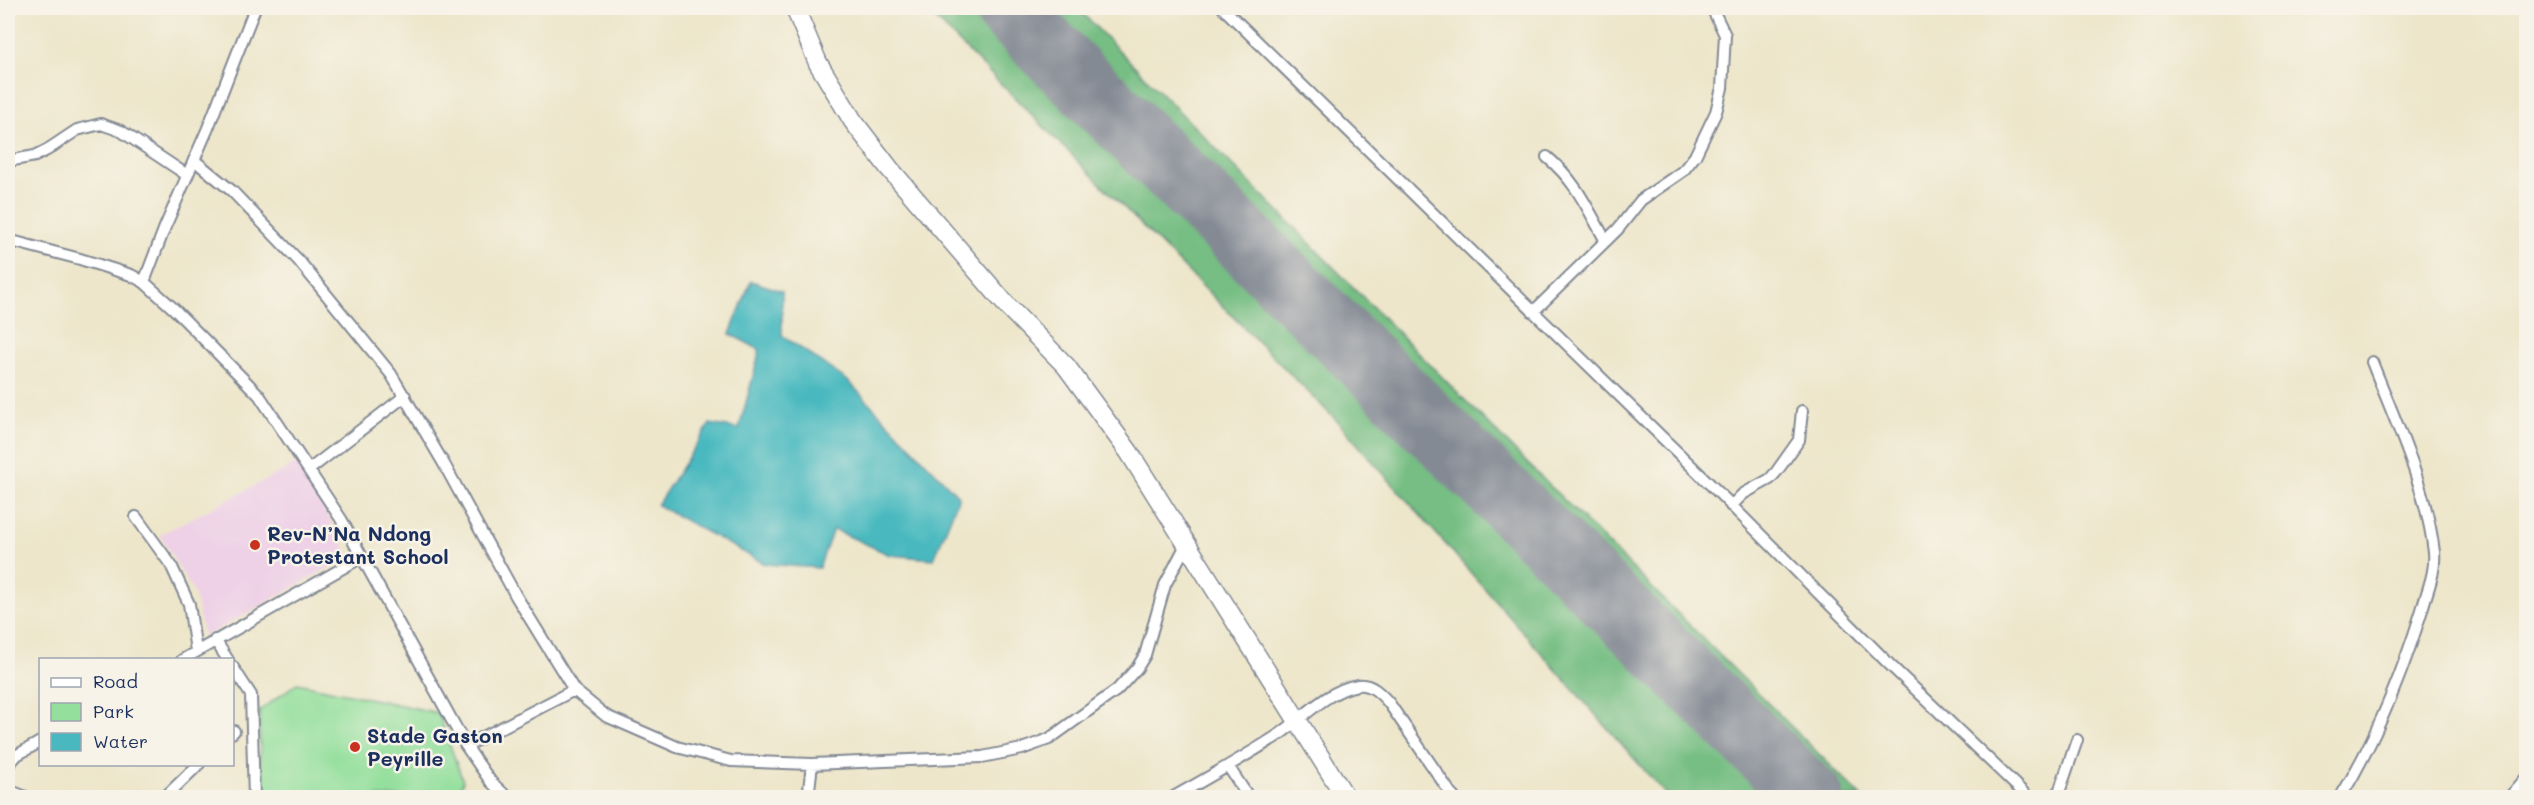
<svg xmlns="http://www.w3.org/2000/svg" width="2534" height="805" font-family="Mali,sans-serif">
  <rect width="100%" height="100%" fill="#f7f3e8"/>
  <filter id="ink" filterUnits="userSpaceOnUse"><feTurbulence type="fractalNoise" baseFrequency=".0167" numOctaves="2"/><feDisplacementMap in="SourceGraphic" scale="12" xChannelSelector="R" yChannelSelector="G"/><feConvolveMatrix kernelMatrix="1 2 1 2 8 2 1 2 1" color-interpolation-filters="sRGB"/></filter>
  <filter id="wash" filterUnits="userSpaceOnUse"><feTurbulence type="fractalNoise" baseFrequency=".008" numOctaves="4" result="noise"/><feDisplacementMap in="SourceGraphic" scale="24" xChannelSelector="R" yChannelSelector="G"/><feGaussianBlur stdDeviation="1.35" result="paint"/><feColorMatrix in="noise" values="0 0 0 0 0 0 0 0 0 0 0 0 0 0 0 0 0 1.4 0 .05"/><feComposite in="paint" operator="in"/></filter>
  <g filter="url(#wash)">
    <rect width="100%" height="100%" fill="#ede6ca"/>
    <path fill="#eed0e7" d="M298 463 350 556 204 637 194 593 160 535Z"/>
    <path fill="#93df9b" stroke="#57877c" stroke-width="1.5" d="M297 683 438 713 463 781 458 797H261L259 711Z"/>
    <path fill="#76be83" stroke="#487670" stroke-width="1.5" d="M925 8H1077L1540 476 1862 797H1668L1338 422Z"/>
    <path fill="#4ab9bf" stroke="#32748e" stroke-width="1.5" d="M751 281 782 291V335L848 381 959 497 934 559 890 555 833 529 819 568 765 564 657 505 710 424 739 429 760 350 730 334Z"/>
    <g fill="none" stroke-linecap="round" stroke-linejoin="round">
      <path stroke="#848a94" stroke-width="66" d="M1007 8 1811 798"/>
    </g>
  </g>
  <g filter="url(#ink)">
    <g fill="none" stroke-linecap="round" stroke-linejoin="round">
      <defs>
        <path id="minor" d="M1223 8 1717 491 1889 664 2029 798
          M1547 157C1577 182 1587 208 1606 241
          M194 160 232 191 299 261 391 374 444 464 516 596 574 690 606 716 677 747 731 761 812 764 982 757 1022 749 1049 739 1117 690 1137 668 1145 655 1165 585 1187 543
          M8 161 35 156 47 150 77 130 101 124 121 131 187 175
          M8 240 80 259 131 275 144 282 174 309 259 395 341 519 466 746 491 782 508 798
          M144 282 165 227 208 128 255 8
          M1533 312 1618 229 1641 200 1683 171 1695 156 1716 112 1722 88 1725 35 1712 8
          M310 469 405 396
          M1731 506 1743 494 1770 479 1777 471 1799 440 1802 411
          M136 517 171 565 189 604 196 651
          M215 640 228 660
          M182 660 362 557
          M232 666 251 695 254 798
          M232 733 234 731
          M466 746 574 690
          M8 765 17 755 40 742
          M1228 766 1249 798
          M8 790 28 798
          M164 798 199 764
          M808 798 812 764
          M1172 798C1209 777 1245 757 1280 734 1304 717 1328 690 1358 685 1371 683 1381 694 1389 703L1454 798
          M2057 798 2077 740
          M2340 798C2376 740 2402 674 2422 610 2427 591 2436 572 2434 552 2426 486 2396 423 2372 362
          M2509 798 2526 778"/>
        <path id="trunk" d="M795 8 818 63 853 121 889 168 1009 308 1066 366 1129 452 1346 798"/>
      </defs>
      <use href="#minor" stroke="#848a94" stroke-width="14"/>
      <use href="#trunk" stroke="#848a94" stroke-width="21"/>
      <use href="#minor" stroke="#fff" stroke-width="10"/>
      <use href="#trunk" stroke="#fff" stroke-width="18"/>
    </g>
  </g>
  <g fill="#c8321e" stroke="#f7f3e8" stroke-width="2">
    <circle cx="255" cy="545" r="6"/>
    <circle cx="355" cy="747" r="6"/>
  </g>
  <g text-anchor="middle" stroke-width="5" stroke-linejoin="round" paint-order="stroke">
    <g font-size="20" font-weight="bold" fill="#1b2f5e" stroke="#f7f3e8" text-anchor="start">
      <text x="267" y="541">Rev-N’Na Ndong<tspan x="267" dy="23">Protestant School</tspan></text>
      <text x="367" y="743">Stade Gaston<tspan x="367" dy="23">Peyrille</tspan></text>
    </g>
  </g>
  <rect width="2534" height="805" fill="none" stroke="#f7f3e8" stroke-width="30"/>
  <rect x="39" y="658" width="195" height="108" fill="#f7f3e8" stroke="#9fa5b1" stroke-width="1.5"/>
  <rect x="51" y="678" width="30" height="9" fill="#ffffff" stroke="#9fa5b1" stroke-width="1.5"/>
  <text x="93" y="688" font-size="18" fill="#1b2f5e">Road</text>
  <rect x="51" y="703" width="30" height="18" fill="#93df9b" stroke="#9fa5b1" stroke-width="1.5"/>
  <text x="93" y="718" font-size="18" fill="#1b2f5e">Park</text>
  <rect x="51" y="733" width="30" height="18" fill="#4ab9bf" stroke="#9fa5b1" stroke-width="1.5"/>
  <text x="93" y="748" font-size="18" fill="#1b2f5e">Water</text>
</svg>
